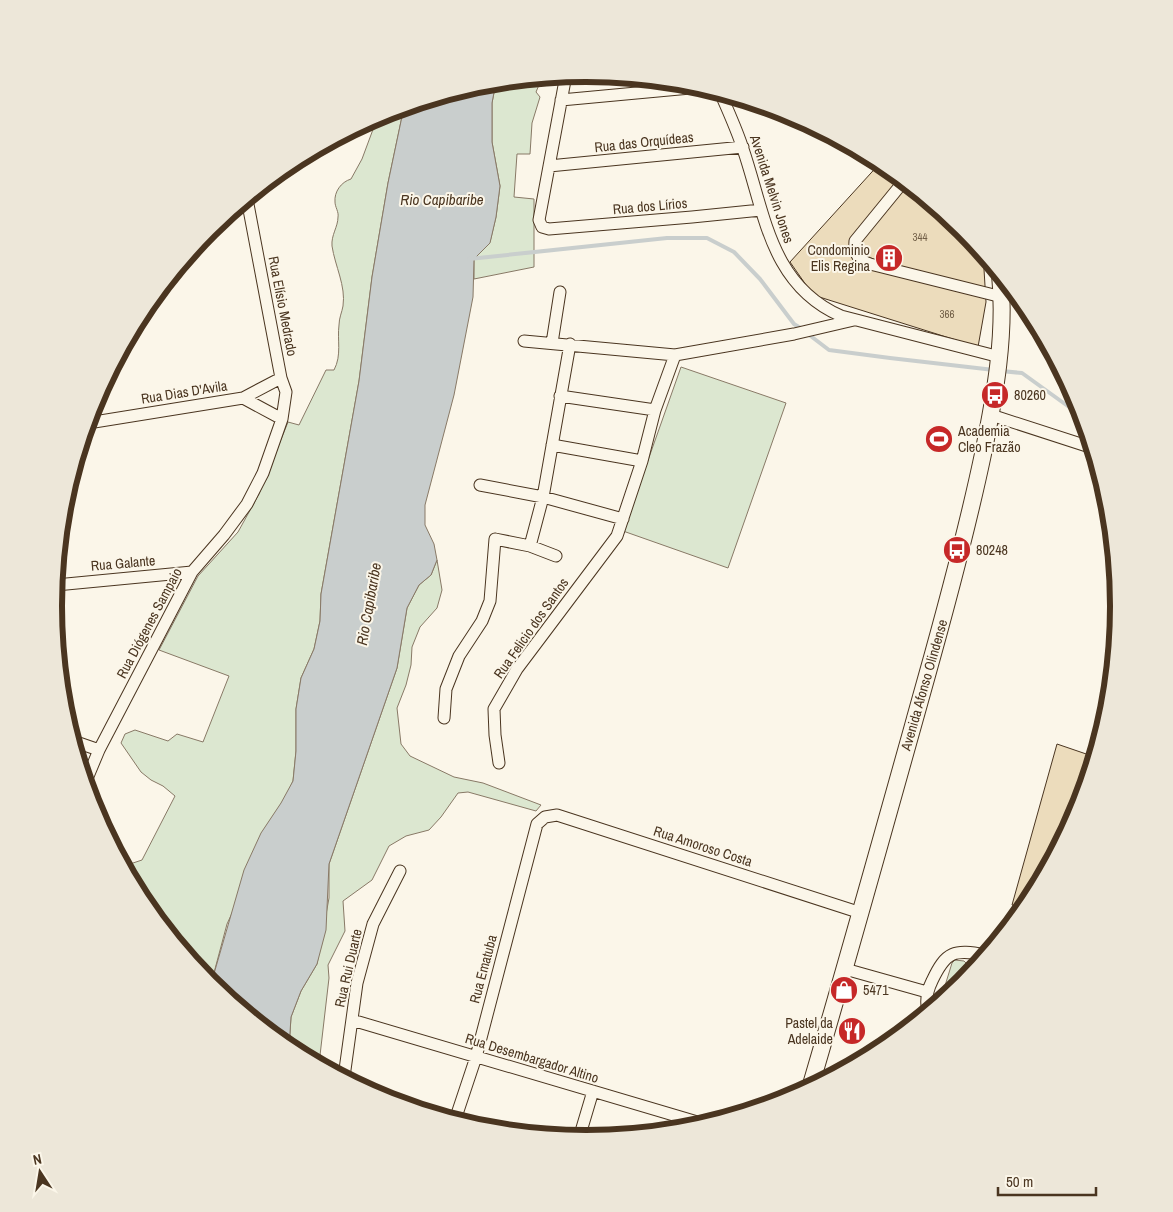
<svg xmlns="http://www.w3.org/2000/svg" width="1173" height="1212" font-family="'Archivo Narrow',sans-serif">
  <rect width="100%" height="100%" fill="#fbf6e9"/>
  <path fill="#dce7d0" stroke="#887966" d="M542 78 536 92 540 97 532 123 530 154H517L514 197 534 199V267L474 279V259L490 242 496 217 500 186 492 142V103L496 82Z
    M404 107 388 183 372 277 359 381 321 594 320 621 314 649 301 678 296 709V751L293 781 227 924 211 984 143 902 124 866 142 860 175 796 163 786 151 780 141 772 121 743 125 734 135 730 168 741 177 734 203 742 229 676 159 650 198 576 238 532 259 494 288 422 299 425 326 370H334C342 355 337 340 339 325 339 318 342 312 343 306 346 286 335 266 332 246 331 235 338 227 338 217 339 212 335 207 335 202 334 192 341 182 351 179L362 159 378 116Z
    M681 367 786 403 728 568 623 531Z
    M437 560 442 590 437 608 420 627 412 647 411 665 406 685 397 708 401 744 410 756 454 777 483 783 541 805 536 811 468 792 458 793 441 817 429 830 406 836 389 846 372 880 343 901 345 931 328 965 329 978 319 1064 289 1048 291 1017 301 991 317 964 329 898V864L397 668 407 608 419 585 431 575Z
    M955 960 964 961 966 963 963 983 940 1002 952 963Z"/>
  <path fill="#c9cecd" stroke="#887966" d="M496 82 492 103V142L500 186 496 217 490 243 474 259 473 297 454 395 425 505V525L434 544 437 560 431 575 419 585 407 608 397 668 329 864 326 930 317 964 301 991 291 1017 289 1048 211 984 244 870 261 833 281 803 293 781 296 751V709L301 678 314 649 320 621 321 594 359 381 372 277 388 183 404 107 483 83Z"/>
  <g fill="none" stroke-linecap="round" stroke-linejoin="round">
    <path stroke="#c9cecd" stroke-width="4" d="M469 259 667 238H707L734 252 760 279 794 324 802 329
      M808 334 829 350 890 358 994 370
      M1001 371 1022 373 1083 417"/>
  </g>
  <path fill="#ecdcbc" stroke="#4a3520" d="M881 162 963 229 983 253 986 302 978 347 813 295 790 262Z
    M1057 744 1095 757 1079 810 1029 902 1024 909 1012 905Z"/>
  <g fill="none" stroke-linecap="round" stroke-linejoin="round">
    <defs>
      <path id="minor" d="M566 75 539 220 542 227 549 229 692 217 761 210
        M720 92C728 111 737 130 743 149 765 213 770 285 841 316L1000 357
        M561 100 701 87
        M549 166 743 147
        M904 181 855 241C854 254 858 260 870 264L1002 297
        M247 199 281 378 286 392 282 419
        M524 341 675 355 794 334 854 320
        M552 343 560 292
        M560 396 655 410
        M991 415 1093 448
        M88 423 243 398 281 378
        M552 445 642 461
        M480 485 543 497 623 519
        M530 546 543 497 570 344
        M56 585 192 572
        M444 718 446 689 459 656 482 621 490 601 495 539 530 546 556 556
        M73 741 99 750
        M499 763 495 735 494 709 517 669 617 536 642 461 655 410 675 355
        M86 781 99 750 192 572 224 535 247 504 263 473 282 419 243 398
        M845 969 927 992
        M928 1012C925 1000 927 991 932 981 946 951 954 949 986 955
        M352 1020 704 1124
        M344 1077 357 983 373 924 400 871
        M455 1120 476 1057 537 824 545 817 557 815 861 913
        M579 1138 593 1091"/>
      <path id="secondary" d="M810 1088C850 952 888 815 926 679 947 604 967 530 983 454 995 395 1006 335 1000 274"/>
    </defs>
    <use href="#minor" stroke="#4a3520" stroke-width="13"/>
    <use href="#secondary" stroke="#4a3520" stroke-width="18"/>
    <use href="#minor" stroke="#fbf6e9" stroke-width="11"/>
    <use href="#secondary" stroke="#fbf6e9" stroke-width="16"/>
  </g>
  <defs>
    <symbol id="building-disc" viewBox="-11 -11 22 22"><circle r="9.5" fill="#c62828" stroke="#fbf6e9"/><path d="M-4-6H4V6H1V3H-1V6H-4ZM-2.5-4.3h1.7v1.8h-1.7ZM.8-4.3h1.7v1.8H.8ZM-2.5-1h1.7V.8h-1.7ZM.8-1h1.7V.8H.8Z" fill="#fff"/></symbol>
    <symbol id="bus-disc" viewBox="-11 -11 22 22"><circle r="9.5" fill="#c62828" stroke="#fbf6e9"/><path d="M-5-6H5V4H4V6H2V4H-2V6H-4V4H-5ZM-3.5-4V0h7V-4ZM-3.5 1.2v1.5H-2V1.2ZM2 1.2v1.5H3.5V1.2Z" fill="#fff"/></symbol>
    <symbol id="stadium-disc" viewBox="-11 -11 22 22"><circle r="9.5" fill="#c62828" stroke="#fbf6e9"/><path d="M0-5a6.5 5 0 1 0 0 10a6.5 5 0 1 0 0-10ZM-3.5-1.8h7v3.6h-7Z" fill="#fff"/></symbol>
    <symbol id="shop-disc" viewBox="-11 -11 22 22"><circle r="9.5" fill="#c62828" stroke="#fbf6e9"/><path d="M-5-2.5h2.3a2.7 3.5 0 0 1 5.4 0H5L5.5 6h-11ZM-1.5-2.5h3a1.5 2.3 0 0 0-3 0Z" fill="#fff"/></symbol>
    <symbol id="restaurant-disc" viewBox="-11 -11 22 22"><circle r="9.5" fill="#c62828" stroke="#fbf6e9"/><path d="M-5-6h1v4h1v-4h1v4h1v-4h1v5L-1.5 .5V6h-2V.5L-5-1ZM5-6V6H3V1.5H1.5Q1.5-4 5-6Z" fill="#fff"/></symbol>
  </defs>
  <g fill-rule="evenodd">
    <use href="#building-disc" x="873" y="242" width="32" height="32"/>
    <use href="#bus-disc" x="979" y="379" width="32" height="32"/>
    <use href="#stadium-disc" x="923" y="423" width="32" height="32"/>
    <use href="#bus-disc" x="941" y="534" width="32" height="32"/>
    <use href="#shop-disc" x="828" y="974" width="32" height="32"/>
    <use href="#restaurant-disc" x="836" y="1015" width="32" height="32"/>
  </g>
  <g text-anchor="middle" stroke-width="4" stroke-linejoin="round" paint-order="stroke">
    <g font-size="11" fill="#725f47">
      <text x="920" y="241">344</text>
      <text x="947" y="318">366</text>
    </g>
    <g font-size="14" fill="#4a3520" stroke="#fbf6e9">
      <text transform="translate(644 142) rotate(-6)" y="5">Rua das Orquídeas</text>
      <text transform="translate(772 189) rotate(72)" y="5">Avenida Melvin Jones</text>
      <text transform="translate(650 206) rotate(-5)" y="5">Rua dos Lírios</text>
      <text transform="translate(283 306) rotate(79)" y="5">Rua Elísio Medrado</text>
      <text transform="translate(184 392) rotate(-9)" y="5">Rua Dias D'Avila</text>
      <text transform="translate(123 563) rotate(-5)" y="5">Rua Galante</text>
      <text transform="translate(149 623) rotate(-62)" y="5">Rua Diógenes Sampaio</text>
      <text transform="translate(531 628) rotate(-55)" y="5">Rua Felicio dos Santos</text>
      <text transform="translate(924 685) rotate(-74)" y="5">Avenida Afonso Olindense</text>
      <text transform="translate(703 846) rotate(18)" y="5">Rua Amoroso Costa</text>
      <text transform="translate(348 968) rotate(-77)" y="5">Rua Rui Duarte</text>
      <text transform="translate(483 969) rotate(-75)" y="5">Rua Ematuba</text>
      <text transform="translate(532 1058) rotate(17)" y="5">Rua Desembargador Altino</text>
    </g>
    <g font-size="14" fill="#4a3520" stroke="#fbf6e9" text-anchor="start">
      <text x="870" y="255" text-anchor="end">Condominio<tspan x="870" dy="16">Elis Regina</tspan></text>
      <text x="1014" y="400">80260</text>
      <text x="958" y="436">Academia<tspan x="958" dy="16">Cleo Frazão</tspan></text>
      <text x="976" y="555">80248</text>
      <text x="863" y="995">5471</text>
      <text x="833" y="1028" text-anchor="end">Pastel da<tspan x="833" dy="16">Adelaide</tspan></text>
    </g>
    <g font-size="15" font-style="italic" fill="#4a3520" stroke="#fbf6e9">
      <text x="442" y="205">Rio Capibaribe</text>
      <text transform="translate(369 604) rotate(-80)" y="5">Rio Capibaribe</text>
    </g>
  </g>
  <path d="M0 0H1173V1212H0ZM62 606a524 524 0 1 1 1048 0a524 524 0 1 1-1048 0Z" fill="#ede7d9" fill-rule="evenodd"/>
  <path fill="none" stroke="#4a3520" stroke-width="6" d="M62 606a524 524 0 1 1 1048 0a524 524 0 1 1-1048 0Z"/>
  <g transform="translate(40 1172) rotate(348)" stroke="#fbf6e9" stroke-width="4" paint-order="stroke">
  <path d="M0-4L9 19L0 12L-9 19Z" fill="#4a3520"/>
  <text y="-8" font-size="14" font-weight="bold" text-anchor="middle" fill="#4a3520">N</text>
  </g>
  <path d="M998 1187v8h98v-8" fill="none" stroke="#4a3520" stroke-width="2.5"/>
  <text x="1006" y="1187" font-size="15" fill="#4a3520" stroke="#fbf6e9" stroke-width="4" paint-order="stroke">50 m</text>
</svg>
